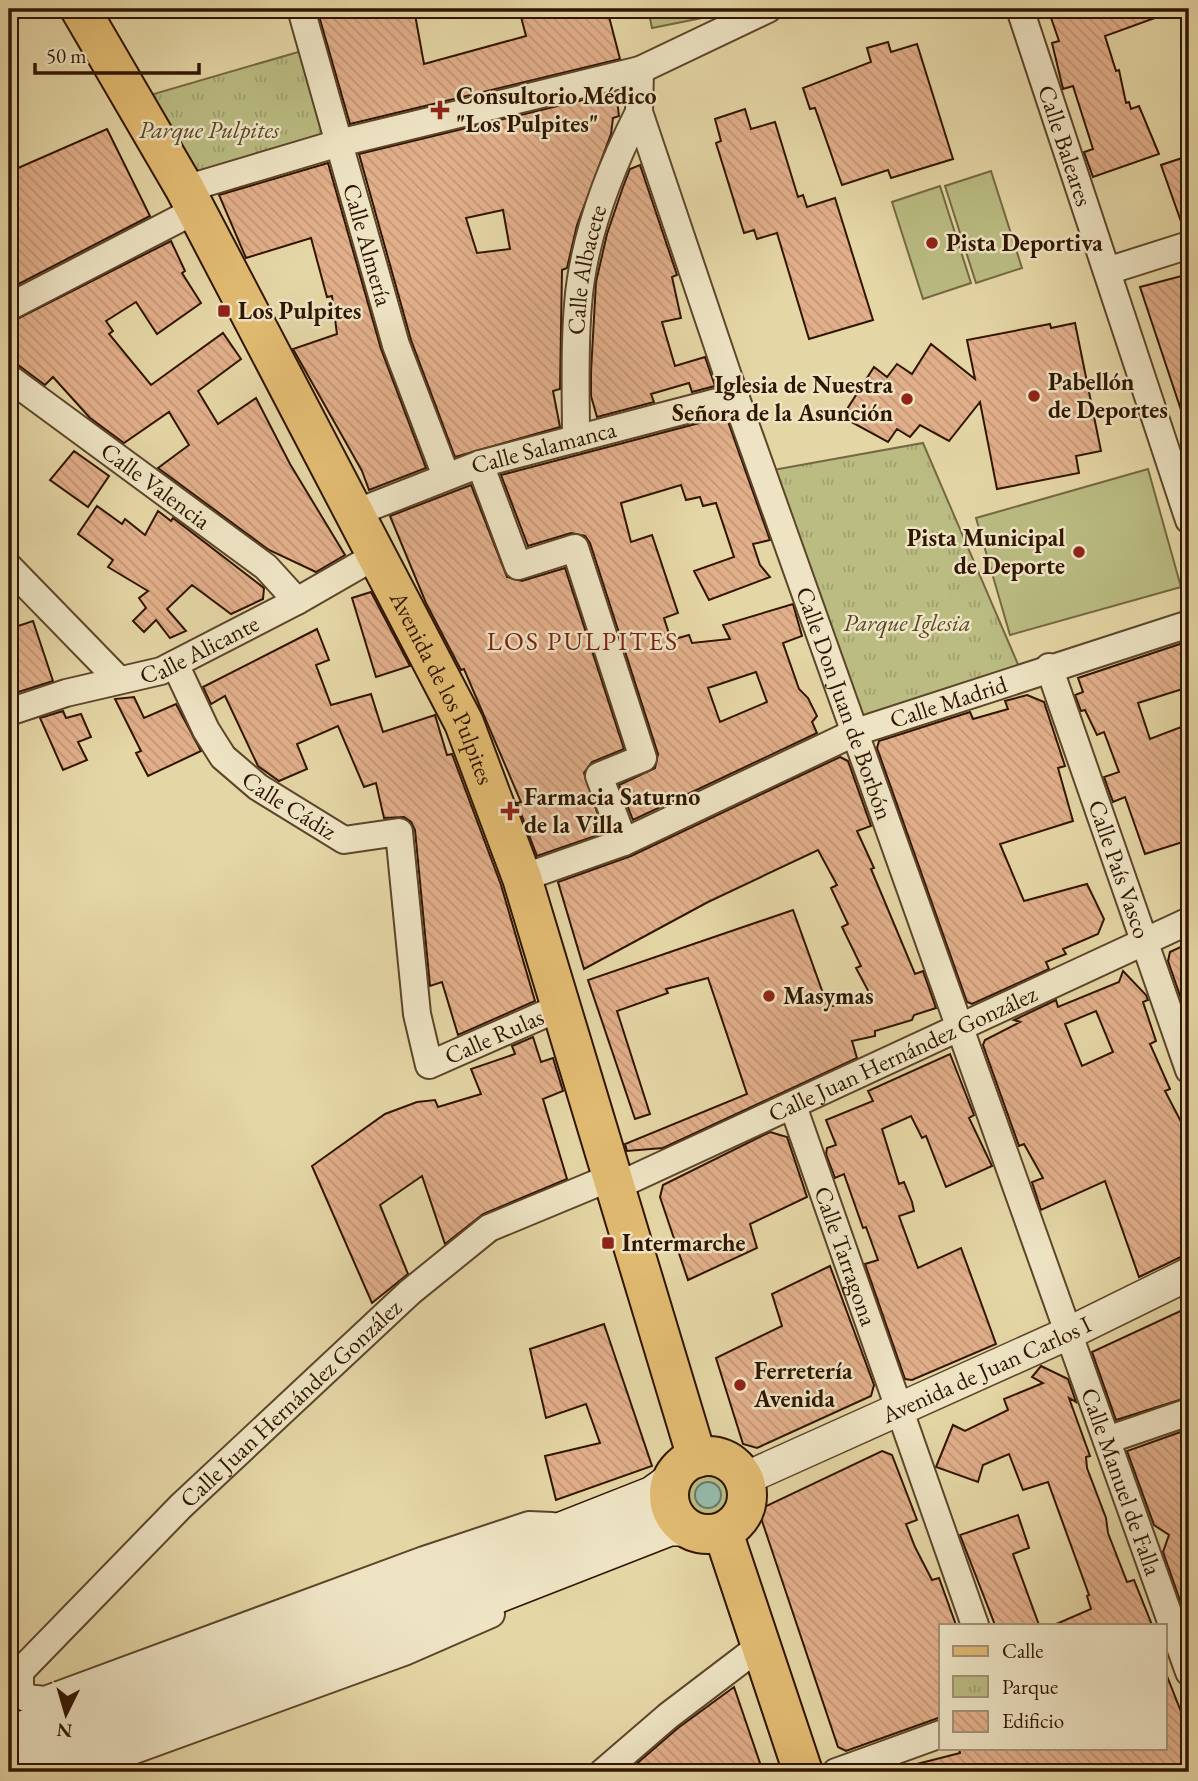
<svg xmlns="http://www.w3.org/2000/svg" width="1198" height="1781" font-family="'EB Garamond',serif">
  <defs>
    <pattern id="park-tufts" width="24" height="20" patternUnits="userSpaceOnUse" patternTransform="scale(1.75)"><rect width="24" height="20" fill="#babc82"/><path d="M3 7l-1-3M5 7V3M7 7l1-3M15 17l-1-3M17 17v-4M19 17l1-3" fill="none" stroke="#a0a16e"/></pattern>
    <pattern id="building-back-hatch" width="6" height="6" patternUnits="userSpaceOnUse" patternTransform="scale(1.75)"><rect width="6" height="6" fill="#e2af8b"/><path d="M-1 5l2 2M0 0l6 6M5-1l2 2" fill="none" stroke="#c29676"/></pattern>
  </defs>
  <rect width="100%" height="100%" fill="#e5d6a5"/>
  <filter id="stains"><feTurbulence type="fractalNoise" baseFrequency=".00286" numOctaves="4"/><feColorMatrix values="0 0 0 0 .2 0 0 0 0 .09 0 0 0 0 .02 0 0 0 .5 -.17"/></filter>
  <radialGradient id="worn" r=".72"><stop offset=".6" stop-color="#630" stop-opacity="0"/><stop offset="1" stop-color="#630" stop-opacity=".3"/></radialGradient>
  <path fill="#babc82" stroke="#756842" stroke-width="2" d="M648 9H715L717 15 652 28Z
    M991 171 1022 268 976 283 945 186Z
    M940 186 971 283 923 299 892 202Z
    M1148 469 1181 587 1010 635 976 518Z
    M684 1495a25 25 0 1 1 50 0a25 25 0 1 1-50 0Z"/>
  <path fill="url(#park-tufts)" stroke="#756842" stroke-width="2" d="M312 48 339 143 185 189 133 100Z
    M923 443 1023 676 856 732 762 472Z"/>
  <path fill="#96b9ab" stroke="#6d7767" stroke-width="2" d="M695 1495a13 13 0 1 1 26 0a13 13 0 1 1-26 0Z"/>
  <path fill="url(#building-back-hatch)" stroke="#301501" stroke-width="2" fill-rule="evenodd" d="M317 9H414L424 64 526 36 519 9H607L620 59 350 124Z
    M1048 9H1174V11L1105 36 1116 71 1119 70 1126 103 1129 102 1131 109 1139 106 1159 154 1093 177 1084 152 1093 149 1073 86 1063 89 1052 43 1059 41Z
    M888 42 891 52 917 44 953 159 891 178 888 170 842 185 815 108 810 109 803 88 871 62 867 48Z
    M616 92 619 116 613 118 611 134 577 225 567 268 562 270 560 389 553 391 560 427 455 457 411 340 359 154ZM503 210 510 249 477 253 466 218Z
    M745 109 751 129 775 122 798 197 803 195 807 207 835 198 873 320 809 339 777 233 757 239 754 230 744 233 716 143 721 141 715 119Z
    M107 129 150 216 9 289V251L15 248 9 236V172Z
    M1182 158 1189 178V230H1184L1161 165Z
    M328 163 381 349 426 468 369 490 362 471 293 349 337 334 332 296 327 297 311 238 246 258 219 195Z
    M640 165 677 275 672 277 681 318 662 322 675 366 705 357 715 386 692 392 689 383 651 394 654 402 597 417 591 396V372L596 282 607 234 623 187 630 169Z
    M171 241 185 271 182 273 201 303 157 334 136 302 106 321 113 331 109 334 151 385 223 333 241 359 198 391 218 424 256 398 290 464 345 555 316 572 269 550 158 468 189 445 169 412 124 443 90 418 53 377 45 385 18 365 9 363V323Z
    M1189 274V424L1186 425 1140 287Z
    M1075 323 1101 451 1076 456 1079 473 997 489 980 402 949 441 920 425 910 437 897 429 888 442 842 417 874 367 887 377 897 364 912 374 931 344 975 379 967 340 1050 324 1051 328Z
    M726 416 770 540 753 544 760 565 770 577 709 600 694 571 734 557 716 503 703 506 700 497 686 500 681 485 621 503 631 542 652 535 678 613 664 618 671 640 689 635 692 643 730 639 723 625 793 604 802 636 783 643 799 689 808 698 817 716 812 722 817 733 633 820 619 785 655 768 658 754 590 543 585 536 571 533 528 546 501 475ZM756 672 767 702 720 722 708 688Z
    M74 451 109 476 88 507 50 480Z
    M471 485 507 577 522 581 565 568 624 749 592 762 584 773 604 833 537 856 517 803 521 802 464 669 461 670 426 603 390 516Z
    M97 506 122 524 125 519 145 535 158 511 171 521 173 518 264 588 263 599 231 614 192 585 167 609 186 631 170 638 156 620 144 632 133 621 146 608 139 598 148 591 108 567 113 560 78 534Z
    M371 592 410 666 376 677 352 598Z
    M33 621 53 681 9 695V629Z
    M317 629 329 660 316 665 331 705 371 694 383 732 435 715 447 755 452 754 501 885 535 1001 458 1035 442 982 430 986 415 830 411 822 404 817 384 818 376 783 364 787 338 726 297 744 307 769 279 781 258 766 225 696 211 704 203 687Z
    M1189 641V687L1138 703 1150 739 1189 724V840L1145 854 1125 797 1113 802 1104 777 1119 772 1104 732 1097 735 1085 710 1081 711 1075 695 1083 692 1078 678Z
    M1027 695 1044 702 1065 766 1058 768 1073 821 1000 844 1024 901 1087 884 1104 919 1098 934 1063 949 1066 954 1046 962 1049 969 972 1004 967 1002 877 748 879 741 970 712 973 719 1008 709 1005 701Z
    M134 697 144 718 176 704 201 751 148 776 136 753 141 751 115 699Z
    M63 711 66 718 81 714 91 737 78 742 87 760 63 770 40 718Z
    M840 757 848 761 871 826 857 831 874 868 871 869 915 974 923 971 936 1008 914 1015 912 1020 875 1031V1036L852 1041 857 1058 663 1148 627 1151 625 1144 747 1094 708 978 666 989 668 993 617 1011 650 1114 635 1119 588 980 793 910 828 1007 871 996 856 968 861 966 842 927 848 924 831 888 837 885 818 850 708 902 584 969 558 882 631 856Z
    M1189 943V1019H1188L1168 961 1170 952Z
    M1123 971 1146 995 1148 1000 1143 1002 1156 1041 1150 1044 1170 1089 1165 1091 1189 1137V1253L1139 1277 1105 1181 1041 1210 1032 1182 1043 1178 1024 1144 1019 1146 983 1045 985 1040 1020 1022 1014 1020 1056 1000 1058 1007 1119 982ZM1096 1011 1113 1052 1082 1066 1065 1024Z
    M533 1037 541 1062 553 1058 563 1091 543 1099 567 1179 483 1214 445 1244 422 1176 380 1205 408 1274 372 1303 312 1166 385 1114 417 1102 435 1100 438 1107 481 1094 471 1069 515 1054 512 1046Z
    M950 1054 974 1115 969 1118 992 1166 946 1187 926 1136 922 1138 911 1116 882 1129 899 1184 904 1182 912 1202 914 1211 899 1216 918 1268 961 1248 996 1344 912 1380 905 1379 865 1264 878 1260 866 1227 863 1228 844 1174 835 1178 826 1154 827 1148 836 1145 826 1120 873 1101 868 1091Z
    M770 1132 787 1137 807 1197 750 1224 757 1248 688 1280 660 1197 663 1185Z
    M830 1266 874 1385 871 1396 757 1448 743 1444 716 1358 782 1326 772 1294Z
    M1189 1307V1397L1116 1420 1092 1352Z
    M604 1324 652 1466 556 1500 545 1456 600 1443 586 1404 546 1418 530 1349Z
    M1041 1366 1068 1379 1076 1402 1069 1398 1090 1456 1086 1457 1087 1468 1106 1518 1108 1533 1127 1582 1134 1580 1152 1625H1054L1091 1609 1087 1596 1089 1595 1048 1482 1023 1490 1009 1454 983 1465 978 1482 936 1467 953 1425 965 1431 1008 1410 1004 1399 1043 1383 1032 1377Z
    M1189 1429V1626L1163 1552 1169 1535 1154 1525 1127 1451Z
    M882 1451 892 1455 917 1520 906 1524 915 1547 932 1580 939 1578 956 1625H941V1717L846 1751 838 1747 760 1515 762 1508Z
    M1018 1515 1029 1548 1013 1554 1039 1625H995L960 1535Z
    M1165 1671 1189 1732V1772H910L909 1766 960 1753 959 1748H1165Z
    M734 1687 763 1772H627L678 1728Z"/>
  <g fill="none" stroke-linecap="round" stroke-linejoin="round">
    <defs>
      <g id="minor">
        <path id="s1" d="M301 9 396 345 446 476"/>
        <path id="s2" d="M1020 9 1189 520"/>
        <path id="s3" d="M640 70 639 112 728 376 1189 1672"/>
        <path d="M185 189 339 143 640 70 768 9"/>
        <path d="M1107 271 1189 245"/>
        <path d="M9 307 196 210"/>
        <path id="s4" d="M9 378 266 567 297 601"/>
        <path id="s5" d="M576 439C576 395 574 349 578 305 583 238 609 171 639 112"/>
        <path d="M480 464 518 566 575 548 643 758 599 776 624 842"/>
        <path id="s6" d="M355 513 480 464 736 397"/>
        <path d="M9 567 119 680"/>
        <path id="s7" d="M175 664 206 730 223 757 258 787 344 840 399 832 417 1014 429 1065 561 1007"/>
        <path id="s8" d="M1049 667 1189 1070"/>
        <path id="s9" d="M9 712 66 693 161 671 297 601 377 555"/>
        <path id="s10" d="M522 878 624 842 856 732 1189 624"/>
        <path id="s11" d="M793 1106 975 1625"/>
        <path id="s12" d="M615 1187 1189 921"/>
        <path d="M1107 1440 1189 1412"/>
        <path d="M20 1673V1688L26 1698 45 1700 424 1560 529 1525 552 1526"/>
        <path id="s13" d="M9 1683 181 1506 410 1292 489 1228 612 1177"/>
        <path d="M74 1772 404 1652 491 1614"/>
        <path d="M603 1772 668 1716 760 1646"/>
        <path d="M836 1772 941 1734"/>
      </g>
      <g id="tertiary">
        <path id="s14" d="M744 1479 1071 1332 1189 1274"/>
      </g>
      <path id="secondary" d="M9 1735 450 1575 653 1495 671 1482
        M9 1772 467 1606 669 1527H684"/>
      <g id="primary">
        <path id="s15" d="M80 9 185 189 464 723 522 878 697 1458"/>
        <circle cx="708" cy="1495" r="39"/>
        <path d="M723 1532 803 1772"/>
      </g>
    </defs>
    <use href="#minor" stroke="#5d452a" stroke-width="30"/>
    <use href="#tertiary" stroke="#5d452a" stroke-width="35"/>
    <use href="#secondary" stroke="#301501" stroke-width="40"/>
    <use href="#primary" stroke="#301501" stroke-width="42"/>
    <use href="#minor" stroke="#eee4c4" stroke-width="26"/>
    <use href="#tertiary" stroke="#eee4c4" stroke-width="32"/>
    <use href="#secondary" stroke="#eee4c4" stroke-width="37"/>
    <use href="#primary" stroke="#e2bb72" stroke-width="38"/>
  </g>
  <g fill="#8f2418" stroke="#eee4c4" stroke-width="2.5">
    <path d="M436.5 99.5h7v7h7v7h-7v7h-7v-7h-7v-7h7z"/>
    <circle cx="932" cy="243" r="7"/>
    <rect x="217" y="304" width="14" height="14" rx="3.5"/>
    <circle cx="1034" cy="396" r="7"/>
    <circle cx="907" cy="399" r="7"/>
    <circle cx="1079" cy="552" r="7"/>
    <path d="M506.5 800.5h7v7h7v7h-7v7h-7v-7h-7v-7h7z"/>
    <circle cx="769" cy="996" r="7"/>
    <rect x="601" y="1236" width="14" height="14" rx="3.5"/>
    <circle cx="740" cy="1385" r="7"/>
  </g>
  <g text-anchor="middle" stroke-width="5" stroke-linejoin="round" paint-order="stroke">
    <g font-size="24" font-weight="bold" fill="#301501" stroke="#eee4c4" text-anchor="start">
      <text x="456" y="104">Consultorio Médico<tspan x="456" dy="28">"Los Pulpites"</tspan></text>
      <text x="946" y="251">Pista Deportiva</text>
      <text x="238" y="319">Los Pulpites</text>
      <text x="1048" y="390">Pabellón<tspan x="1048" dy="28">de Deportes</tspan></text>
      <text x="893" y="393" text-anchor="end">Iglesia de Nuestra<tspan x="893" dy="28">Señora de la Asunción</tspan></text>
      <text x="1065" y="546" text-anchor="end">Pista Municipal<tspan x="1065" dy="28">de Deporte</tspan></text>
      <text x="524" y="805">Farmacia Saturno<tspan x="524" dy="28">de la Villa</tspan></text>
      <text x="783" y="1004">Masymas</text>
      <text x="622" y="1251">Intermarche</text>
      <text x="754" y="1379">Ferretería<tspan x="754" dy="28">Avenida</tspan></text>
    </g>
    <g font-size="24" font-style="italic" fill="#594728" stroke="#eee4c4">
      <text x="209" y="138">Parque Pulpites</text>
      <text x="907" y="631">Parque Iglesia</text>
    </g>
    <g font-size="24" fill="#301501" stroke="#eee4c4">
      <text dy="8" stroke="none"><textPath href="#s2" startOffset="144">Calle Baleares</textPath></text>
      <text dy="8" stroke="none"><textPath href="#s1" startOffset="245">Calle Almería</textPath></text>
      <text dy="8" stroke="none"><textPath href="#s5" startOffset="170">Calle Albacete</textPath></text>
      <text dy="8" stroke="none"><textPath href="#s6" startOffset="200">Calle Salamanca</textPath></text>
      <text dy="8" stroke="none"><textPath href="#s4" startOffset="182">Calle Valencia</textPath></text>
      <text dy="8" stroke="none"><textPath href="#s9" startOffset="201">Calle Alicante</textPath></text>
      <text dy="8" stroke="none"><textPath href="#s15" startOffset="770">Avenida de los Pulpites</textPath></text>
      <text dy="8" stroke="none"><textPath href="#s10" startOffset="462">Calle Madrid</textPath></text>
      <text dy="8" stroke="none"><textPath href="#s3" startOffset="668">Calle Don Juan de Borbón</textPath></text>
      <text dy="8" stroke="none"><textPath href="#s7" startOffset="187">Calle Cádiz</textPath></text>
      <text dy="8" stroke="none"><textPath href="#s8" startOffset="214">Calle País Vasco</textPath></text>
      <text dy="8" stroke="none"><textPath href="#s7" startOffset="614">Calle Rulas</textPath></text>
      <text dy="8" stroke="none"><textPath href="#s12" startOffset="317">Calle Juan Hernández González</textPath></text>
      <text dy="8" stroke="none"><textPath href="#s11" startOffset="159">Calle Tarragona</textPath></text>
      <text dy="8" stroke="none"><textPath href="#s14" startOffset="266">Avenida de Juan Carlos I</textPath></text>
      <text dy="8" stroke="none"><textPath href="#s13" startOffset="397">Calle Juan Hernández González</textPath></text>
      <text dy="8" stroke="none"><textPath href="#s3" startOffset="1494">Calle Manuel de Falla</textPath></text>
    </g>
    <g font-size="26" letter-spacing="2" fill="#7a1f14" stroke="#eee4c4">
      <text x="583" y="650">LOS PULPITES</text>
    </g>
  </g>
  <rect width="1198" height="1781" fill="none" stroke="#e5d6a5" stroke-width="35"/>
  <rect x="10" y="10" width="1177" height="1760" fill="none" stroke="#301501" stroke-width="3.5"/>
  <rect x="18" y="18" width="1163" height="1746" fill="none" stroke="#301501" stroke-width="2"/>
  <rect x="939" y="1624" width="228" height="126" fill="#eee4c4" stroke="#a29176" stroke-width="2"/>
  <rect x="953" y="1646" width="35" height="10" fill="#e2bb72" stroke="#a29176" stroke-width="2"/>
  <text x="1002" y="1658" font-size="21" fill="#301501">Calle</text>
  <rect x="953" y="1676" width="35" height="21" fill="url(#park-tufts)" stroke="#a29176" stroke-width="2"/>
  <text x="1002" y="1694" font-size="21" fill="#301501">Parque</text>
  <rect x="953" y="1711" width="35" height="21" fill="url(#building-back-hatch)" stroke="#a29176" stroke-width="2"/>
  <text x="1002" y="1728" font-size="21" fill="#301501">Edificio</text>
  <g transform="translate(66 1714) rotate(185)" stroke="#eee4c4" stroke-width="5" paint-order="stroke">
  <path d="M0-5L12 26L0 18L-12 26Z" fill="#301501"/>
  <text y="-10" font-size="19" font-weight="bold" text-anchor="middle" fill="#301501">N</text>
  </g>
  <path d="M35 63v10h164v-10" fill="none" stroke="#301501" stroke-width="3.5"/>
  <text x="46" y="63" font-size="21" fill="#301501" stroke="#eee4c4" stroke-width="5" paint-order="stroke">50 m</text>
  <rect width="100%" height="100%" filter="url(#stains)"/>
  <rect width="100%" height="100%" fill="url(#worn)"/>
</svg>
